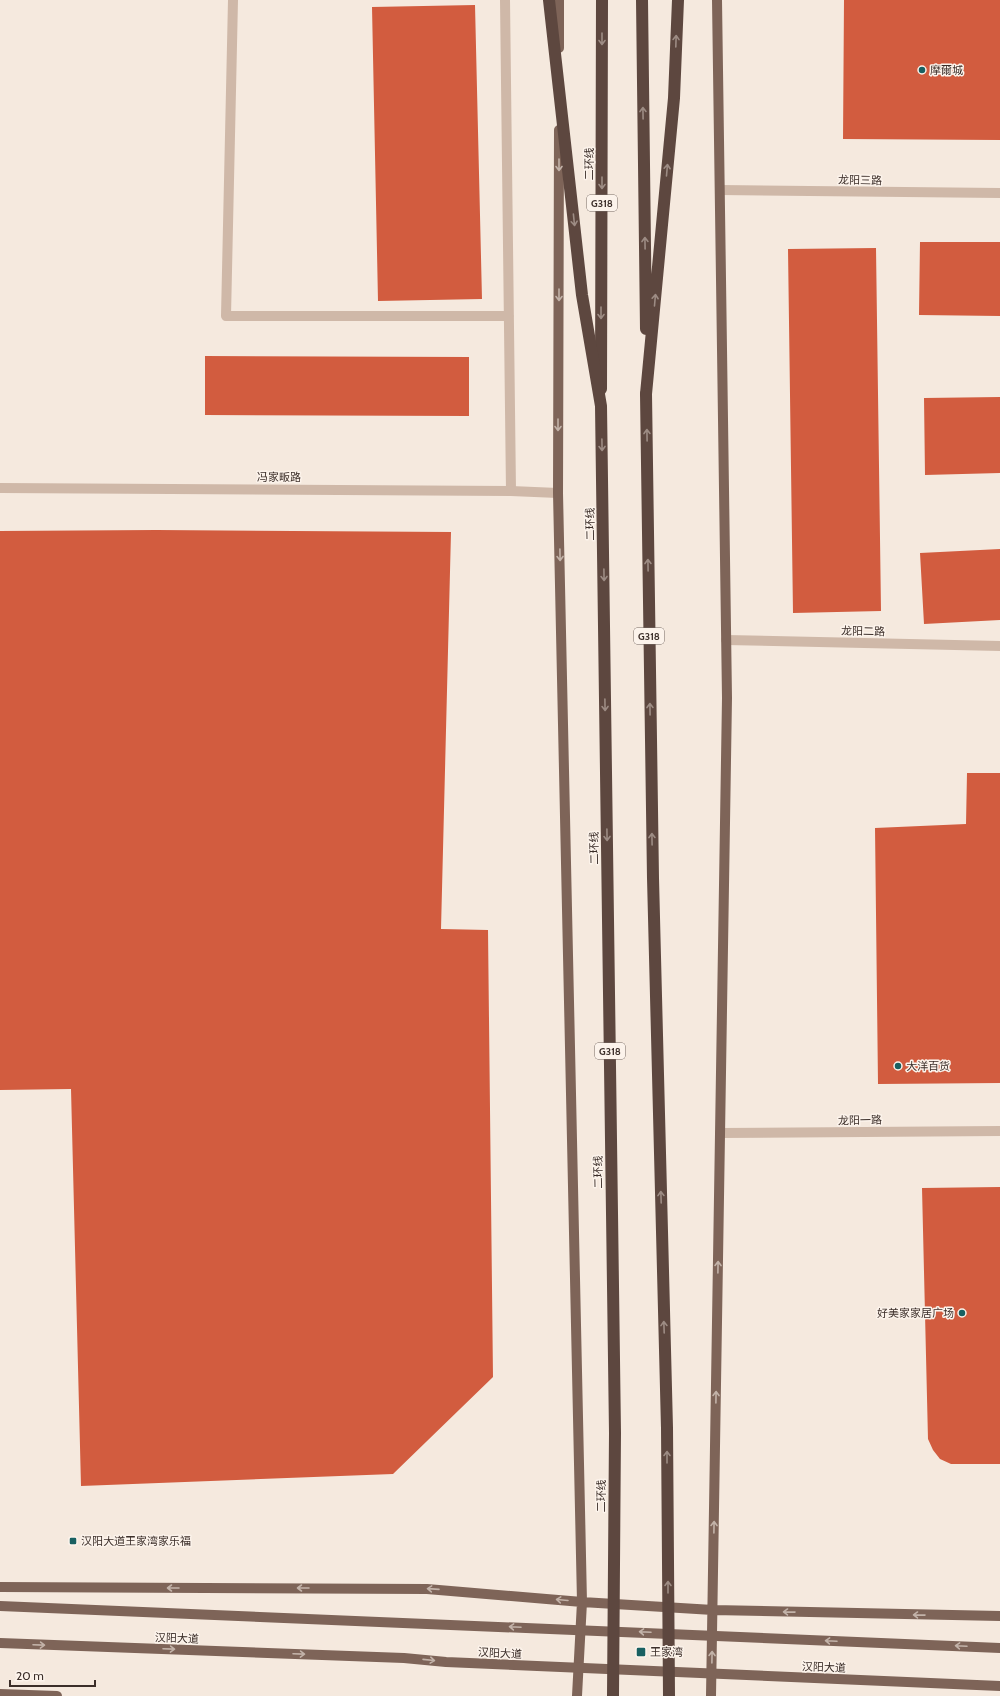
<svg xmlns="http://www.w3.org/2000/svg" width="1000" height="1696" font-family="Cabin,'Noto Sans SC',sans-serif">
  <rect width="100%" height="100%" fill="#f5e9de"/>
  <path fill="#d25c3f" d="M844 0H1000V140L843 139Z
    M475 5 482 299 378 301 372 7Z
    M920 242H1000V316L919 315Z
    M876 248 881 611 793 613 788 249Z
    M205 356 469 357V416L205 415Z
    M1000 397V473L925 475 924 398Z
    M156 530 451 532 441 929 488 930 493 1377 393 1474 81 1486 71 1089 0 1090V531Z
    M1000 549V620L924 624 920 553Z
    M967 773H1000V1083L878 1084 875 828 966 824Z
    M1000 1187V1464H951L940 1459 933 1450 928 1439 922 1188Z"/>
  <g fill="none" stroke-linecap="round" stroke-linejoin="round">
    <path stroke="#cfb8a8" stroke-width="10" d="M233 0 226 316H509
      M505 0 511 491"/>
    <path stroke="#cfb8a8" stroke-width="10" d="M720 190 1000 193
      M0 488 511 491 558 493
      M726 640 1000 646
      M720 1133 1000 1131"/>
    <path stroke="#7e6458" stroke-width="10" d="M559 48V0
      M559 130 558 493 582 1602 577 1696
      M0 1587 427 1589 582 1602 713 1610 1000 1616
      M0 1694 57 1696
      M711 1696 727 698 717 0"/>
    <path stroke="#5d473f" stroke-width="12" d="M642 0 646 329
      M601 389 602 0
      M646 394 674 98 678 0"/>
    <path stroke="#7e6458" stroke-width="10" d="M0 1606 1000 1648
      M0 1643 404 1658 446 1662 1000 1686"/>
    <path stroke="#5d473f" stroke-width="12" d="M549 0 582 295 601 406 615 1433 613 1696
      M646 394 653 878 667 1428 669 1696"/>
  </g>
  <defs><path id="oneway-shaft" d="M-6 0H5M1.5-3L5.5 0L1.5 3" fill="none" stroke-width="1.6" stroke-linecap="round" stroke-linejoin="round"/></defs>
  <g stroke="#9d8c84">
    <use href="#oneway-shaft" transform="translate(602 39) rotate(90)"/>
    <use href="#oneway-shaft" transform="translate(676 41) rotate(-88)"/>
    <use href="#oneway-shaft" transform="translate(643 113) rotate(-91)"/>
    <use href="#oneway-shaft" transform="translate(667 170) rotate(-85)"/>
    <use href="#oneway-shaft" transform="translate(602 183) rotate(90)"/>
    <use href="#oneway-shaft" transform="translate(574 220) rotate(84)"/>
    <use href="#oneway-shaft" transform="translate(645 243) rotate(-91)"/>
    <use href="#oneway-shaft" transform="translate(655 300) rotate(-85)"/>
    <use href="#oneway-shaft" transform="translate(601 313) rotate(90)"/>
    <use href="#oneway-shaft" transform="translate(647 435) rotate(-91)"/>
    <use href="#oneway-shaft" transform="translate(602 445) rotate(89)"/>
    <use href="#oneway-shaft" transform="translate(648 565) rotate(-91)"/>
    <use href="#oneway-shaft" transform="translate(604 575) rotate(89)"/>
    <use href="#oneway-shaft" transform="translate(605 705) rotate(89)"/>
    <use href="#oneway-shaft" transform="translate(650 709) rotate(-91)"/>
    <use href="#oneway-shaft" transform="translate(607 835) rotate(89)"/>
    <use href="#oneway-shaft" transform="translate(652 839) rotate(-91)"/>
    <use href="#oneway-shaft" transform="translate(661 1197) rotate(-92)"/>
    <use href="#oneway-shaft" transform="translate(664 1327) rotate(-92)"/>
    <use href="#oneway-shaft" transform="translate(667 1457) rotate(-90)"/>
    <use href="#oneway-shaft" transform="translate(668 1587) rotate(-90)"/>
  </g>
  <g stroke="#c3b3a9">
    <use href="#oneway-shaft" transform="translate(559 165) rotate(90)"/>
    <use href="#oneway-shaft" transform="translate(559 295) rotate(90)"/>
    <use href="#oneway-shaft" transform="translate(558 425) rotate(90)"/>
    <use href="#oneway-shaft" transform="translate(560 555) rotate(89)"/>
    <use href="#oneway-shaft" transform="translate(718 1267) rotate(-89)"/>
    <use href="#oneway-shaft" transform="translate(716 1397) rotate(-89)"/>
    <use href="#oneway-shaft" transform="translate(714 1527) rotate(-89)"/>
    <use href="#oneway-shaft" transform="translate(173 1588) rotate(-180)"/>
    <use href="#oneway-shaft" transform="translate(303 1588) rotate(-180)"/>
    <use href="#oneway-shaft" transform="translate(433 1589) rotate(-176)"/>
    <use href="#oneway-shaft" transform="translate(562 1600) rotate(-175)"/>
    <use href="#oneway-shaft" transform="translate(789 1612) rotate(-179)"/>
    <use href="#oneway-shaft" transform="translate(919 1615) rotate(-179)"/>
    <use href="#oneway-shaft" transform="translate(515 1627) rotate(-177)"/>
    <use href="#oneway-shaft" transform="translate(645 1632) rotate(-177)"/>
    <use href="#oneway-shaft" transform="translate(831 1641) rotate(-177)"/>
    <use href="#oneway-shaft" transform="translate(39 1645) rotate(2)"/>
    <use href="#oneway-shaft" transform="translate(961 1646) rotate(-177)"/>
    <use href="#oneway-shaft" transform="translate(169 1649) rotate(2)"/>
    <use href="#oneway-shaft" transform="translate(299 1654) rotate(2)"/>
    <use href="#oneway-shaft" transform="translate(712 1657) rotate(-89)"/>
    <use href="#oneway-shaft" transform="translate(429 1660) rotate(6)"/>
  </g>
  <g fill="#196061" stroke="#fcf3eb" stroke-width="1.5">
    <circle cx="922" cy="70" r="4"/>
    <circle cx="898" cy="1066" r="4"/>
    <circle cx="962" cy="1313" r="4"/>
    <rect x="69" y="1537" width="8" height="8" rx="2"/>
    <rect x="636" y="1647" width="10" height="10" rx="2"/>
  </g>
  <g text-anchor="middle" stroke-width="3" stroke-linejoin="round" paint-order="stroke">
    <g fill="#fcf3eb" stroke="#756963" stroke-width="1">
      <rect x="587" y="195" width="30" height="16" rx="3"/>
      <rect x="634" y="628" width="30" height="16" rx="3"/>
      <rect x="595" y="1043" width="30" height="16" rx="3"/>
    </g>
    <g font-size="10" font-weight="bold" fill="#3b2e29">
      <text x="602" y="207">G318</text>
      <text x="649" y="640">G318</text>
      <text x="610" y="1055">G318</text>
    </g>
    <g font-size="11" fill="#3b2e29" stroke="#fcf3eb" text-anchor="start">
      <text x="930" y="74">摩爾城</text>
      <text x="906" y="1070">大洋百货</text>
      <text x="954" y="1317" text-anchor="end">好美家家居广场</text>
      <text x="81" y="1545">汉阳大道王家湾家乐福</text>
      <text x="650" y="1656">王家湾</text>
    </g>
    <g font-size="11" fill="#3b2e29" stroke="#fcf3eb">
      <text transform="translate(589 164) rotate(-90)" y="4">二环线</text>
      <text transform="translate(860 180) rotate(1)" y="4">龙阳三路</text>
      <text x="279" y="481">冯家畈路</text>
      <text transform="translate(590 524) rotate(-91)" y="4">二环线</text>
      <text transform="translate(863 631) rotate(1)" y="4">龙阳二路</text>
      <text transform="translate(594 848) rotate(-91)" y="4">二环线</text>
      <text transform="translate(860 1120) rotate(-1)" y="4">龙阳一路</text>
      <text transform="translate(598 1172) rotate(-91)" y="4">二环线</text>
      <text transform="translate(601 1496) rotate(-90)" y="4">二环线</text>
      <text transform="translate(177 1638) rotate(2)" y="4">汉阳大道</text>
      <text transform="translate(500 1653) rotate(3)" y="4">汉阳大道</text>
      <text transform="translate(824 1667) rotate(2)" y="4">汉阳大道</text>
    </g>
  </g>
  <path d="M10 1680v6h85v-6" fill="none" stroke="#3b2e29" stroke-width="2"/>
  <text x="16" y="1680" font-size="12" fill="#3b2e29" stroke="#fcf3eb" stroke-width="3" paint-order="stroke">20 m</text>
</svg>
